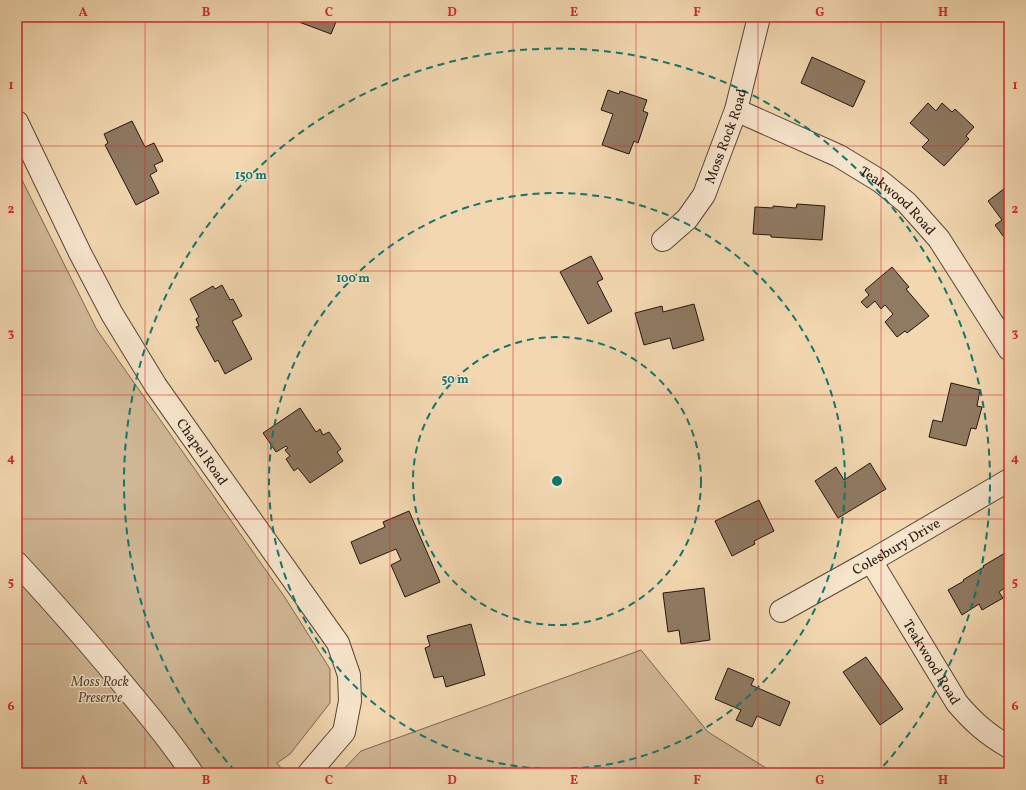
<svg xmlns="http://www.w3.org/2000/svg" width="1026" height="790" font-family="Vollkorn,serif">
  <rect width="100%" height="100%" fill="#f2d7b0"/>
  <filter id="stains"><feTurbulence type="fractalNoise" baseFrequency=".005" numOctaves="4"/><feColorMatrix values="0 0 0 0 .2 0 0 0 0 .09 0 0 0 0 .02 0 0 0 .5 -.17"/></filter>
  <radialGradient id="worn" r=".72"><stop offset=".6" stop-color="#630" stop-opacity="0"/><stop offset="1" stop-color="#630" stop-opacity=".3"/></radialGradient>
  <path fill="#cfb694" stroke="#7a6651" d="M17 170 97 330 284 596 330 669V703L290 754 277 763 285 773H17Z
    M641 650 708 732 774 773H340L361 751Z"/>
  <path fill="#8f7a62" stroke="#24160e" d="M301 17H338L331 34 299 22Z
    M812 57 865 81 853 107 801 83Z
    M608 90 619 94 620 91 647 100 643 111 648 113 638 143 634 141 629 154 602 145 613 114 601 110Z
    M928 103 936 111 942 103 952 112 955 109 974 127 966 136 969 139 944 166 922 147 929 140 910 123Z
    M132 121 145 147 154 143 163 161 154 165 157 171 150 175 159 193 136 205 105 145 108 143 104 134Z
    M1009 185V244L995 225 1002 220 988 201Z
    M797 204 825 206 822 240 771 237V235L753 234 755 207 773 208V206L796 208Z
    M591 256 603 279 597 282 612 311 588 324 560 272Z
    M892 267 909 287 906 289 929 316 907 333 905 331 897 337 885 322 893 314 885 305 881 309 875 301 867 308 861 302 869 295 865 290Z
    M222 285 230 300 233 299 242 316 232 321 252 359 225 374 218 360 215 362 196 327 199 326 196 319 199 317 190 299 213 286 215 289Z
    M694 304 704 340 673 349 670 338 644 345 635 313 662 306 663 312Z
    M951 383 980 390 977 406 982 407 976 429 971 428 966 446 929 437 933 420 942 422Z
    M300 408 316 432 320 429 323 435 329 432 341 449 337 452 343 461 310 483 298 468 294 471 286 459 290 456 285 450 288 448 286 446 276 452 263 433Z
    M870 463 886 489 838 518 815 481 836 467 844 480Z
    M759 500 774 531 754 541 755 544 732 556 715 521Z
    M409 511 440 582 405 597 391 565 401 560 396 549 360 564 351 542 385 527 383 522Z
    M1005 553 1009 560V585L999 592 1003 598 982 610 979 604 962 615 948 590 964 581 963 580 984 567 983 566Z
    M704 588 710 640 681 644 679 630 668 632 663 593Z
    M471 624 485 675 446 687 443 676 434 678 425 648 430 646 427 636Z
    M866 657 903 709 880 725 843 672Z
    M728 668 754 679 751 685 790 702 780 726 757 716 752 727 736 720 741 710 715 699Z"/>
  <g fill="none" stroke-linecap="round" stroke-linejoin="round">
    <defs>
      <g id="minor">
        <path id="s1" d="M736 110 839 156 880 181 907 203 939 239 1009 349"/>
        <path id="s2" d="M17 122 80 253 112 314 156 386 338 643 349 675 350 701 344 732 309 773"/>
        <path id="s3" d="M663 240 687 219 704 195 736 110 759 17"/>
        <path id="s4" d="M871 561 957 703C974 723 987 734 1009 747"/>
        <path d="M17 563C51 600 85 638 117 677 143 708 169 739 192 773"/>
        <path id="s5" d="M781 611 871 561 1009 480"/>
      </g>
    </defs>
    <use href="#minor" stroke="#584636" stroke-width="24"/>
    <use href="#minor" stroke="#f7e5cc" stroke-width="22"/>
  </g>
  <path fill="none" stroke="#d62828" stroke-width="1" stroke-opacity="0.55" d="M145 17V773M268 17V773M390 17V773M513 17V773M636 17V773M758 17V773M881 17V773M17 146H1009M17 271H1009M17 395H1009M17 519H1009M17 644H1009"/>
  <g fill="none" stroke="#0f766e" stroke-width="2" stroke-dasharray="7 5">
    <circle cx="557" cy="481" r="144"/>
    <circle cx="557" cy="481" r="288"/>
    <path d="M235 771A433 433 0 1 1 879 771"/>
  </g>
  <g text-anchor="middle" stroke-width="3" stroke-linejoin="round" paint-order="stroke">
    <g font-size="14" fill="#24160e" stroke="#f7e5cc">
      <text dy="5" stroke="none"><textPath href="#s3" startOffset="124">Moss Rock Road</textPath></text>
      <text dy="5" stroke="none"><textPath href="#s1" startOffset="187">Teakwood Road</textPath></text>
      <text dy="5" stroke="none"><textPath href="#s2" startOffset="379">Chapel Road</textPath></text>
      <text dy="5" stroke="none"><textPath href="#s5" startOffset="132">Colesbury Drive</textPath></text>
      <text dy="5" stroke="none"><textPath href="#s4" startOffset="118">Teakwood Road</textPath></text>
    </g>
    <g font-size="14" font-style="italic" fill="#574636" stroke="#f7e5cc">
      <text x="100" y="686">Moss Rock<tspan x="100" dy="16">Preserve</tspan></text>
    </g>
  </g>
  <circle cx="557" cy="481" r="6" fill="#0f766e" stroke="#f7e5cc" stroke-width="2"/>
  <g font-size="12" text-anchor="middle" font-weight="bold" fill="#0f766e" stroke="#f7e5cc" stroke-width="3" stroke-linejoin="round" paint-order="stroke">
    <text x="251" y="179">150 m</text>
    <text x="353" y="282">100 m</text>
    <text x="455" y="383">50 m</text>
  </g>
  <rect width="1026" height="790" fill="none" stroke="#f2d7b0" stroke-width="44"/>
  <rect x="22" y="22" width="982" height="746" fill="none" stroke="#d62828" stroke-width="1.5"/>
  <g font-size="13" text-anchor="middle" font-weight="bold" fill="#d62828">
    <text x="83" y="16">A</text>
    <text x="206" y="16">B</text>
    <text x="329" y="16">C</text>
    <text x="452" y="16">D</text>
    <text x="574" y="16">E</text>
    <text x="697" y="16">F</text>
    <text x="820" y="16">G</text>
    <text x="943" y="16">H</text>
    <text x="11" y="89">1</text>
    <text x="1015" y="89">1</text>
    <text x="11" y="213">2</text>
    <text x="1015" y="213">2</text>
    <text x="11" y="337">3</text>
    <text x="1015" y="337">3</text>
    <text x="11" y="462">4</text>
    <text x="1015" y="462">4</text>
    <text x="11" y="586">5</text>
    <text x="1015" y="586">5</text>
    <text x="11" y="710">6</text>
    <text x="1015" y="710">6</text>
    <text x="83" y="784">A</text>
    <text x="206" y="784">B</text>
    <text x="329" y="784">C</text>
    <text x="452" y="784">D</text>
    <text x="574" y="784">E</text>
    <text x="697" y="784">F</text>
    <text x="820" y="784">G</text>
    <text x="943" y="784">H</text>
  </g>
  <rect width="100%" height="100%" filter="url(#stains)"/>
  <rect width="100%" height="100%" fill="url(#worn)"/>
</svg>
